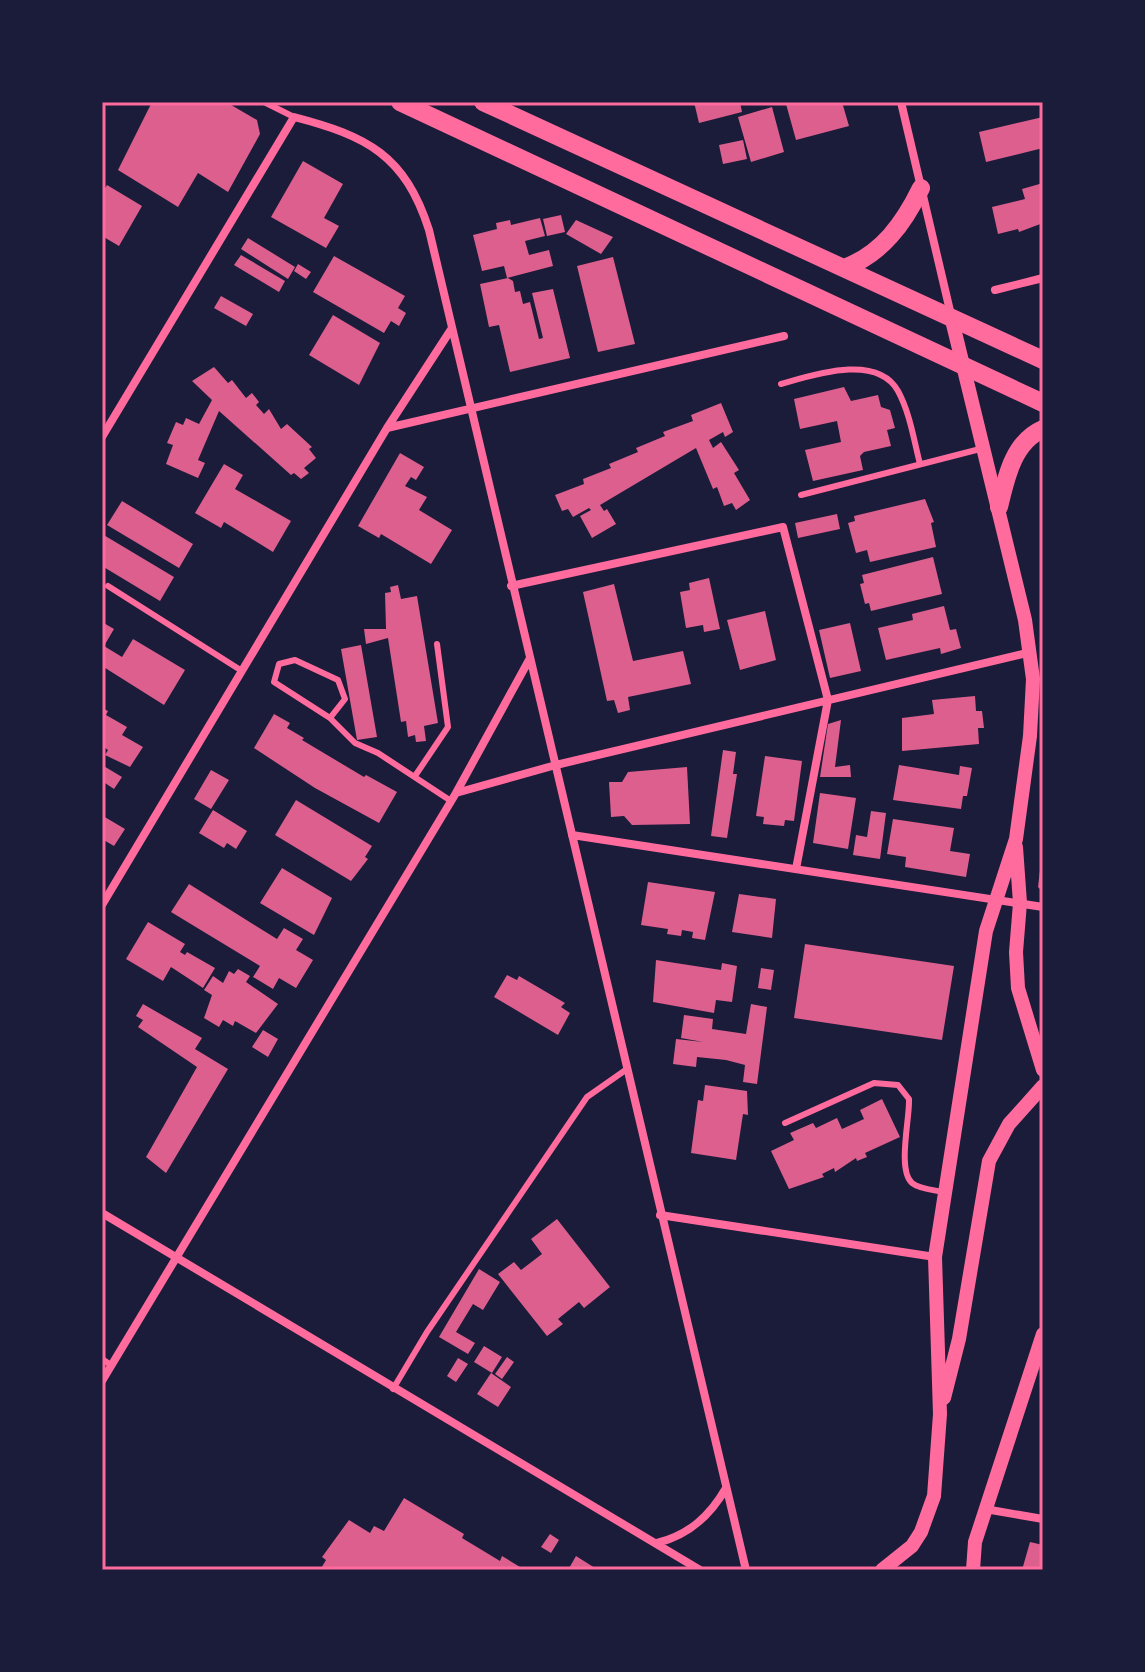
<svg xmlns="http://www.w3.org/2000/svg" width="1145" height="1672" font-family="Raleway,sans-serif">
  <rect width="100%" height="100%" fill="#1b1b3a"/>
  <path fill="#dd5f8e" d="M152 102H226L257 120 260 134 228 192 198 173 178 207 118 170Z
    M694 102H740L742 112 699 123Z
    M794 102H842L849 126 796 140 786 104Z
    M772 107 784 152 751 162 738 117Z
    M1043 117V148L986 162 979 132Z
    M743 140 747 159 723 164 719 145Z
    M303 161 343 184 324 218 339 226 326 248 271 217Z
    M1043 183V223L1019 232 1018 229 998 234 992 207 1025 199 1022 189Z
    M107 185 142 206 119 246 102 236V193Z
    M561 215 565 232 547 236 543 219Z
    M540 218 545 236 525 241 529 255 549 250 553 266 507 278 504 266 482 271 473 235 497 229 496 223 510 220 511 225Z
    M576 220 613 237 601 254 566 234Z
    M248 238 295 267 288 279 241 249Z
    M241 255 285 281 279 292 234 265Z
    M334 256 405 296 398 308 406 313 399 326 391 321 384 333 313 292Z
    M613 257 635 344 598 352 577 266Z
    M298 264 311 272 306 279 294 271Z
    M508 278 513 281 515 292 520 291 523 304 530 302 539 339 543 338 532 293 553 289 570 358 510 372 499 325 489 327 480 284Z
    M221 296 253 314 246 326 214 308Z
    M333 315 380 343 359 385 309 355Z
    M214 367 228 383 232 380 246 398 252 393 259 402 256 405 264 414 269 409 281 429 287 424 312 447 309 449 316 458 304 468 309 473 301 479 294 473 291 475 219 411 198 460 205 463 198 478 166 464 173 445 167 443 176 422 183 425 186 418 199 424 212 400 192 381Z
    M844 387 851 401 878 395 881 407 890 410 895 428 887 430 891 446 864 452 860 456 863 470 813 481 805 450 841 442 837 421 800 429 794 399Z
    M721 403 733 432 725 437 723 432 709 440 713 448 721 442 739 470 734 473 750 500 736 510 732 503 724 506 717 487 713 489 696 448 600 505 604 511 607 509 616 524 592 538 580 516 591 510 589 508 573 517 568 509 562 511 555 495 584 484 583 479 611 468 609 464 638 452 636 448 665 436 663 432 693 421 691 415Z
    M400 453 424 467 416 480 411 477 405 486 427 497 419 510 452 530 431 564 381 534 379 538 358 526Z
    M224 464 243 475 235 489 291 521 273 552 224 522 221 528 195 513Z
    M925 499 934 522 931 523 936 547 870 562 867 550 856 553 848 523 855 521 854 516Z
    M122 501 193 544 179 568 107 525Z
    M837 514 840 529 798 538 795 523Z
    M102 534 174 577 160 601 102 566Z
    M933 557 942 594 871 611 869 603 865 604 860 584 864 583 862 575Z
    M709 578 720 629 704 632 703 625 686 628 680 592 690 590 689 583Z
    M614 584 633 661 683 651 691 684 628 697 630 710 618 713 614 700 607 701 583 592Z
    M398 585 401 599 417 596 438 723 424 726 426 741 416 742 415 735 408 737 406 721 401 722 388 638 366 644 364 629H386L385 593 391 592 390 587Z
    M944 606 950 630 956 629 961 648 941 654 940 648 886 660 878 628 913 620 912 614Z
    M765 611 776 660 740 670 727 620Z
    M102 622 114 629 104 646 122 657 133 639 185 670 164 705 102 666Z
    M850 623 861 671 830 678 819 630Z
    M361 645 377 737 357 740 341 649Z
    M975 696 976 711H982L984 728H978L979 744 902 751V718L934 714 932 700Z
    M102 708 108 711 106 715 127 727 122 735 143 747 130 767 105 755 108 750 102 746Z
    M274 714 290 723 287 728 304 738 302 740 364 777 366 775 397 792 379 823 315 788 254 748Z
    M841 720 835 767 850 765 851 777H820L828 724Z
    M723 750 736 752 733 774H737L727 838 711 836Z
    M765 756 802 761 794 821 785 820 784 826 763 824 764 817 756 816Z
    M102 765 122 777 114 789 102 781Z
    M899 765 959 775 960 766 972 768 967 796H963L961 809 893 800Z
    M687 767 690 824 632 825 624 816 611 817 609 782H622L628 772Z
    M211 770 229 780 211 809 194 799Z
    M820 793 856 798 848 849 813 843Z
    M296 800 372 846 365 857 368 859 351 881 275 835Z
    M213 810 247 831 236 849 227 843 224 848 199 833Z
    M871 811 886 813 880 859 853 855 856 835 867 837Z
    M103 816 125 829 114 846 102 839Z
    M893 819 954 828 950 851 970 854 966 877 905 867 906 857 887 854Z
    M1041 862H1043V892L1038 887Z
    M282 868 332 898 314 935 260 903Z
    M648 882 715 892 705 940 692 938 693 932 682 930 681 936 667 934 668 929 641 925Z
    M189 884 277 939 284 928 303 939 296 950 313 960 296 988 279 978 273 989 253 977 260 966 171 912Z
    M739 894 776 899 772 938 732 932Z
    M148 922 185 944 180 952 185 955 187 952 215 968 203 988 171 967 163 981 126 959Z
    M805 944 954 966 942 1040 794 1018Z
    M656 960 721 970 722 963 737 966 732 1002 716 1000 714 1013 653 1002Z
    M761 968 774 970 771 990 758 988Z
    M238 969 250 976 246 982 278 1004 256 1033 235 1021 233 1026 223 1020 219 1027 204 1018 212 995 204 990 213 976 223 983 229 971 234 974Z
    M507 975 517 980 519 976 565 1003 561 1007 570 1013 558 1035 494 997Z
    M143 1004 202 1038 195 1049 228 1069 166 1173 146 1157 197 1067 138 1027 143 1020 136 1016Z
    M751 1004 767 1007 757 1084 743 1082 745 1065 726 1060 697 1057 696 1067 673 1064 676 1039 703 1042 681 1038 684 1015 713 1019 712 1029 746 1034Z
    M263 1030 278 1039 268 1057 252 1047Z
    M705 1085 747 1091 748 1115 743 1114 736 1160 691 1153 698 1100 703 1101Z
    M882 1099 900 1137 865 1153 867 1157 857 1161 856 1158 835 1172 834 1168 822 1174 824 1177 789 1189 771 1151 794 1140 790 1133 813 1123 816 1128 837 1118 842 1129 864 1119 860 1110Z
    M557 1219 610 1287 584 1308 579 1302 558 1319 563 1324 547 1336 498 1274 514 1262 521 1270 542 1254 531 1239Z
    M479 1269 500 1282 483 1310 473 1304 456 1332 475 1343 468 1354 439 1337Z
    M484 1346 502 1357 492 1373 474 1362Z
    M507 1357 514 1362 502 1379 495 1374Z
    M458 1358 468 1364 456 1382 447 1376Z
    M491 1373 511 1387 498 1407 477 1394Z
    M404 1498 464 1534 462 1538 500 1561 502 1556 525 1570H363L357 1567 355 1570H320L326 1560 322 1557 349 1520 370 1533 374 1526 384 1531Z
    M550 1534 559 1540 551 1553 541 1547Z
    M1030 1542 1043 1545V1570H1022Z
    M576 1556 595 1568 594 1570H568Z"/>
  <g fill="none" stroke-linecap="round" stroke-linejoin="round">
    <path stroke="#ff6b9d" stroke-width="6" d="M264 102 294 117
      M781 384C813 375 877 353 898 391 910 413 914 441 920 464
      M801 495 984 448
      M108 586 242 671
      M330 718 345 699 338 680 295 660 279 664 274 682 330 718 355 743 378 753 451 801
      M415 776 448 727 437 644
      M785 1123 874 1083 898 1085 909 1099C910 1118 897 1170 912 1183 919 1189 934 1190 943 1192
      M102 1359 111 1365
      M393 1389 427 1332 587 1097 627 1069"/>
    <path stroke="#ff6b9d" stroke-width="8" d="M901 102 951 315
      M995 290 1043 278
      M387 428 452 328
      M102 437 294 117C367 136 405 155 429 230L746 1570
      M511 586 783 527 828 700 796 869
      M456 793 529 660
      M572 835 1043 907
      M102 905 387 428 784 336
      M102 1213 700 1570
      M660 1215 935 1257
      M102 1381 456 793 556 765 1031 652
      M985 1509 1043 1519
      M657 1543C689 1535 710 1516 726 1488"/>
    <path stroke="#ff6b9d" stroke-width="14" d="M1016 847 1020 903 1016 952 1018 988 1043 1070
      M944 1398 959 1339 989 1161 1009 1124 1043 1086
      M882 1570 912 1546 921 1532 934 1496 940 1414 935 1257 986 931 1016 839 1030 736 1033 679 1025 620 951 316
      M973 1570 975 1542 1043 1334"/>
    <path stroke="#ff6b9d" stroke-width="18" d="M400 102 1043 403
      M483 102 1043 360
      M844 268C882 254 904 223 921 188
      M999 507C1006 478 1013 442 1043 429"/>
  </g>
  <rect width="1145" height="1672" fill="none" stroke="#1b1b3a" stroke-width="208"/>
  <rect x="104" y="104" width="937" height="1464" fill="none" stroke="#ff6b9d" stroke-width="3"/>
</svg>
